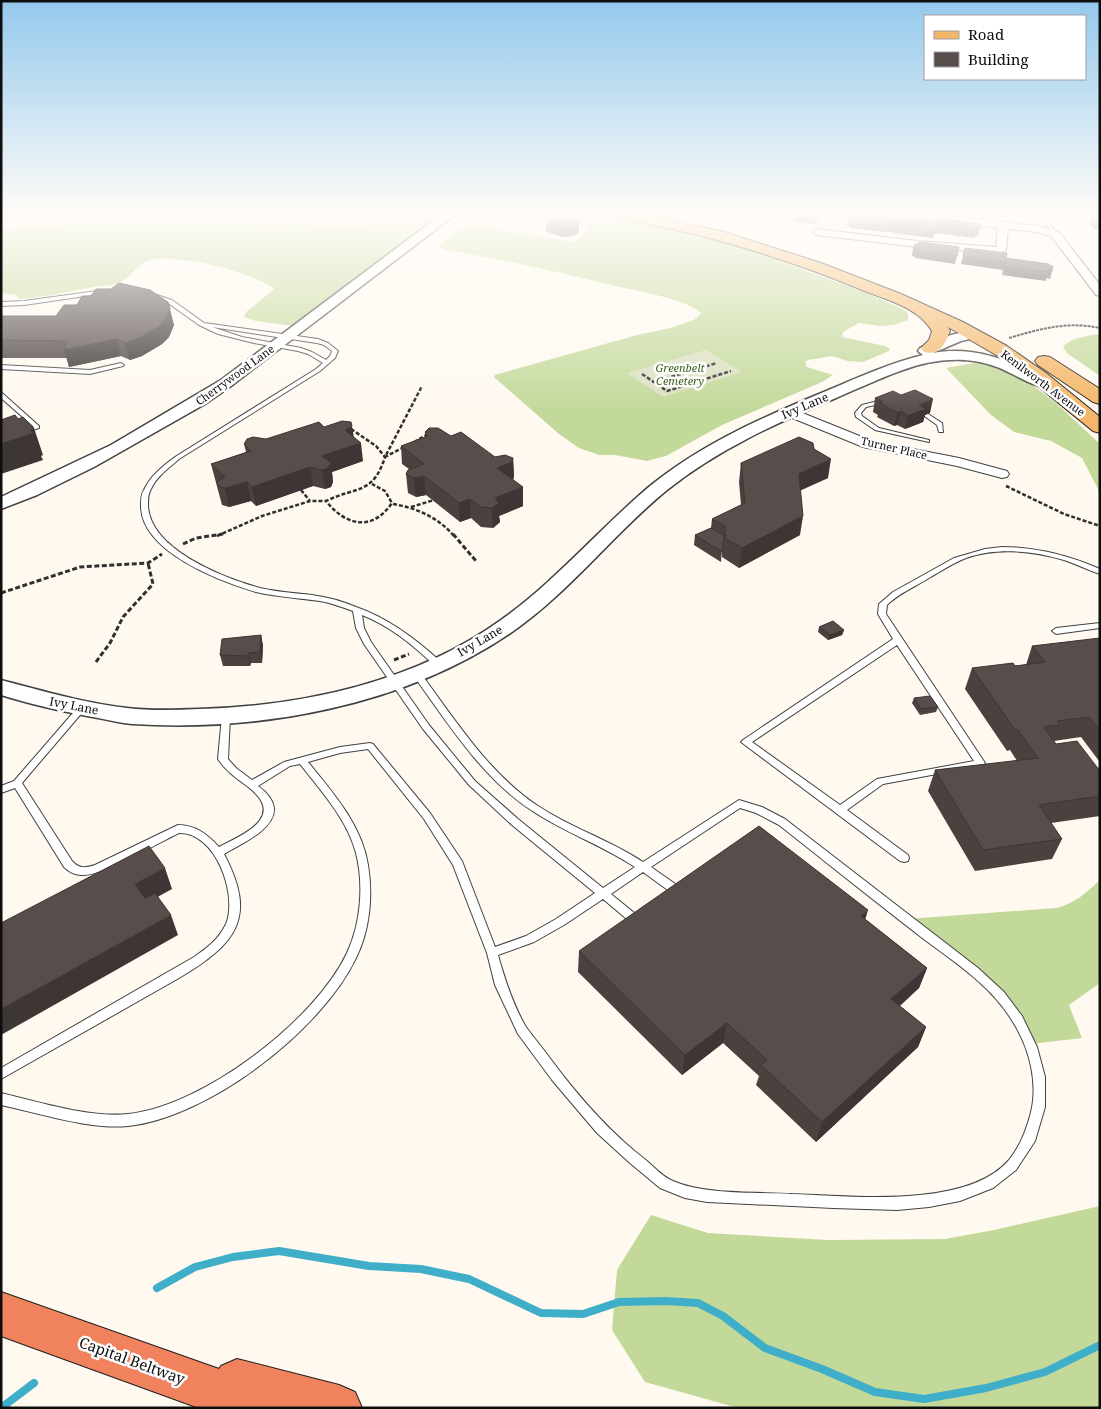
<svg xmlns="http://www.w3.org/2000/svg" width="1101" height="1409" font-family="'Noto Serif',serif">
  <rect width="100%" height="100%" fill="#fff9f0"/>
  <path fill="#c3d99a" d="M401 214H437L447 217 301 327 256 321 244 317 246 312 272 291 274 288C248 271 180 254 150 260 137 263 131 278 119 283 112 286 101 286 93 287 68 292 43 297 18 299L17 295 1 293V230L104 221 174 220 356 226 378 223Z
    M557 214H591L663 228 746 248 866 293 903 309 908 313V320L894 325 879 326 859 323 843 332 842 337 885 346 890 349 889 351 863 362 848 361 832 356 808 360 805 362 807 367 833 375 822 382 722 425 666 456 647 461 615 455H599L579 448 559 434 494 377 495 375 637 335 670 328 694 320 701 314 700 312C684 299 642 292 620 287 562 273 504 259 444 250L438 246 458 231 472 225 574 242 592 227 549 220Z
    M1096 334 1100 335V376L1067 353 1063 346 1074 339Z
    M980 362 1018 374 1057 404 1100 444V493L1082 458 1051 441 1014 432 991 415 946 368Z
    M1100 880V983L1069 1005 1082 1038 1031 1044 1000 995 907 919 1056 908C1074 904 1086 893 1100 880Z
    M1100 1206V1408H738L645 1382 612 1330 617 1270 651 1215 708 1233 828 1240 945 1239 994 1230Z"/>
  <path fill="#dce0c1" d="M706 350 742 372 663 397 627 373Z"/>
  <g fill="none" stroke-linecap="round" stroke-linejoin="round">
    <path stroke="#3faec9" stroke-width="8" d="M157 1288 195 1267 233 1257 279 1251 369 1266 421 1269 469 1279 541 1313 583 1314 619 1302 665 1301 698 1303 723 1316 765 1348 822 1369 875 1392 924 1399 986 1388 1045 1372 1100 1345
      M1 1408 34 1383"/>
    <defs>
      <path id="service" d="M450 214H461L483 219 481 220Z
        M545 214H550L544 220H540V218Z
        M1041 214H1045L1057 235H1053Z
        M104 290 106 291V293L24 305 1 306V302L24 301Z
        M151 293 172 300 204 323 318 339 328 343 338 351 335 358 320 371 179 459C169 468 156 477 151 489 148 494 148 499 148 504 148 549 224 578 260 588 277 592 295 593 312 595 327 597 342 601 356 607 388 618 416 639 441 662L442 664 441 666H435C413 645 390 626 362 615L364 628 371 642 429 725 475 781 518 819 603 888 635 867C602 845 563 832 531 810 481 777 448 723 413 675L412 673 413 671H419C454 718 488 773 538 806 571 828 610 840 643 862L739 800 762 807 785 819 978 968 1004 992 1022 1016 1037 1047 1045 1077V1107L1035 1141 1016 1170 993 1188 960 1201 929 1207 897 1210 833 1208 707 1202 685 1198 660 1188 630 1163 597 1133 552 1080 518 1034 495 985 487 953 453 865 424 819 368 749 340 753 308 762C333 793 362 825 368 865 373 896 370 930 356 958 321 1031 209 1117 128 1126 90 1130 39 1113 1 1105V1093C39 1102 90 1118 128 1114 203 1106 315 1021 347 953 361 923 364 885 356 853 347 819 321 791 300 764L290 766 258 786C265 791 273 799 274 808 276 829 239 845 224 854 258 918 236 944 179 978L1 1079V1068L194 957C207 948 219 939 226 924 238 895 216 832 179 833 160 842 100 877 82 875 75 875 69 872 64 867L15 788 1 793V786L14 781 79 706H85L86 708 22 783 72 861C79 869 86 868 95 865L178 825C196 825 208 835 219 847 246 833 287 816 247 786 236 778 226 771 218 759L222 716 226 713 230 716 228 759 236 768 252 780 284 762 340 747 370 743 373 744 430 813 462 861 495 947 526 936 556 919 595 893 512 825 469 785 423 729 364 644 356 628 353 611C342 607 331 603 320 601 299 598 277 597 256 592 219 581 140 551 141 505 141 499 141 494 144 490 150 476 163 466 175 457L316 369 323 363 308 354 298 351 254 343 218 334 199 325 168 303 149 296 148 295ZM212 327 317 343 324 345 332 351 330 356 326 360 312 352 301 348 242 337ZM740 808 756 813 779 825C826 862 873 900 921 937 954 962 991 985 1013 1022 1030 1049 1039 1085 1030 1116 1025 1133 1020 1146 1009 1160 967 1209 851 1196 792 1194 758 1192 704 1195 673 1181 663 1177 655 1168 647 1161 609 1132 578 1096 549 1057 542 1047 533 1037 526 1027 513 1005 505 980 498 955L534 942 564 925 603 899 635 926 639 927 643 926 644 923 643 920 611 894 643 872 676 896 680 897 684 896 685 893 684 890 651 867Z
        M121 363 124 365 123 366 90 374 1 369V365L90 370Z
        M1 392 39 426V428L1 440V436L33 426 1 398Z
        M886 399 888 400V402L866 407 861 413 862 416 879 428 929 440V442L875 430 856 417 855 413 862 405Z
        M925 412 942 423 943 432H939L937 425 923 415 922 414Z
        M1002 547C1037 547 1068 555 1100 569V574C1088 570 1076 564 1064 560 1033 551 998 547 966 558 953 563 941 571 929 578 915 587 899 593 887 605L886 614 985 763 983 765 980 766 883 784 847 810 908 855 909 858 908 861 904 862 900 861 741 742 743 740 893 639 878 614 879 604 893 592 954 558 985 549ZM897 645 974 761 877 779 840 805 752 742Z
        M1100 623V628L1056 634 1052 631 1056 628Z"/>
      <path id="minor" d="M898 214H931L1003 222 1037 226 1059 232 1100 285V296L1096 295 1051 236 1036 232 1008 229 1006 250 1001 253 917 247 817 235 812 232 817 229 917 241 996 247 998 228 903 217Z
        M790 408 872 441 959 458 1007 471 1009 474 1007 477 1002 478 957 466 863 447 785 415 783 412Z"/>
      <path id="tertiary" d="M442 214H456L231 386 205 404 94 467 37 495 1 509V497L111 445 221 380Z
        M973 330 978 331 980 334 978 337 961 341 933 353C975 345 1014 362 1050 381L1053 384 1050 387C1037 390 1011 372 997 367 965 355 932 359 900 371 878 379 857 389 836 398 776 423 717 450 667 490 613 534 570 592 512 632 404 706 261 732 132 724 121 723 109 720 98 718 65 712 33 705 1 695V680C43 691 84 703 127 708 150 711 175 710 199 709 303 706 415 682 501 620 556 581 599 529 650 486 704 442 768 415 831 389 861 376 891 363 923 355L918 351 920 348 951 335Z"/>
      <path id="primary" d="M611 214H644L724 232 821 263 901 294 963 322 1007 346 1046 373 1100 417V433L1093 431 1008 362 948 327 950 331C945 344 940 356 924 352L921 348 929 340 932 331C918 307 886 300 862 290 783 257 702 233 618 218Z
        M1044 356 1050 357 1100 389V404L1093 402 1038 365 1035 361 1038 357Z"/>
      <path id="motorway" d="M1 1292 219 1369 221 1366 237 1359 339 1385 355 1392 362 1408H199L1 1336Z"/>
    </defs>
    <use href="#service" stroke="#414141" stroke-width="2"/>
    <use href="#minor" stroke="#414141" stroke-width="2"/>
    <use href="#tertiary" stroke="#414141" stroke-width="3"/>
    <use href="#primary" stroke="#1f1f1f" stroke-width="2"/>
    <use href="#motorway" stroke="#1f1f1f" stroke-width="2"/>
    <path stroke="#303030" stroke-width="2" stroke-dasharray="3 1" stroke-linecap="butt" d="M1009 338C1040 329 1067 321 1100 328"/>
    <path stroke="#303030" stroke-width="2.5" stroke-dasharray="4 2" stroke-linecap="butt" d="M642 374 667 391 731 371
      M654 382 717 363
      M351 429 376 446 385 457C373 495 357 486 326 501 346 526 372 532 392 503L385 491 372 484
      M414 442 428 434
      M404 447 385 457 422 386
      M1006 486 1064 514 1100 526
      M301 490 310 501
      M393 504C416 508 438 517 454 536
      M411 507 434 500
      M217 536 262 516 310 501H326"/>
    <path stroke="#303030" stroke-width="3" stroke-dasharray="5 2.5" stroke-linecap="butt" d="M453 534 476 561
      M183 544 196 538 223 534
      M1 593 80 567 148 563 162 554
      M394 660 409 654
      M96 662 110 643 123 617 153 584 148 563"/>
    <use href="#service" fill="#fff" fill-rule="evenodd"/>
    <use href="#minor" fill="#fff" fill-rule="evenodd"/>
    <use href="#tertiary" fill="#fff" fill-rule="evenodd"/>
    <use href="#primary" fill="#f4b76a" fill-rule="evenodd"/>
    <use href="#motorway" fill="#f0835d" fill-rule="evenodd"/>
  </g>
  <path fill="#4b4240" d="M794 214H820L815 224 793 221Z
    M1090 214H1100V229H1094L1090 224 1092 217Z
    M848 218 892 219 981 225 978 236H975L974 238 935 233 933 238 893 233V231L887 232 850 228V226L847 225Z
    M546 224 579 231 576 235 563 237 546 232Z
    M959 247 955 264 915 258V257L912 256 913 248Z
    M965 248 1006 258 1049 266 1052 271 1050 279 1046 278V281L1002 275 1003 270 961 264Z
    M91 296 174 325 169 337 162 344 142 356 130 360 121 356 69 367 67 358H1V316H56Z
    M875 398 930 413 925 415 923 422 905 429 897 425 894 426 877 417 878 415 873 412Z
    M324 427 354 437 363 461 332 472 333 482 331 487 325 489 313 486 256 506 251 501 229 507 222 505 211 464 246 452 244 444Z
    M425 432 451 436 495 457 513 458 514 477 513 480 523 506 499 516 500 522 493 528 481 527 471 518 460 522 426 495 416 497 408 493 406 474 409 469 402 464 401 446 425 437Z
    M814 449 828 478 800 490V535L739 568 722 557V548L721 562 694 545 695 535 711 528 712 519 741 505 739 482 741 463Z
    M819 627 844 630 842 635 828 640 818 632Z
    M261 635 263 646 262 663H251L250 666H223L220 655Z
    M1100 638V761H1099L1081 737 1054 741 1056 744 1098 769 1100 766V816L1051 823 1062 839 1052 859 975 871 928 791 935 770 1017 761 1010 750 1007 751 965 689 972 668 1026 665 1032 646Z
    M914 698 938 707 936 712 920 715 912 703Z
    M865 919 927 968 919 988 900 1006 926 1027 918 1047 816 1142 756 1085 759 1076 723 1043 682 1075 578 972 579 951Z"/>
  <path fill="#3d3634" d="M815 214H820L815 224 816 216Z
    M579 223V231L576 235 563 237V230Z
    M895 223 893 231 887 232 889 225Z
    M170 309 174 325 169 337 162 344 142 356 130 360 125 343Z
    M117 339 121 356 69 367 64 350Z
    M933 399 930 413 925 415 923 422 905 429 908 416 919 405Z
    M901 411 897 425 894 426 898 413Z
    M352 426 355 445 361 443 363 461 332 472 333 482 331 487 325 489 322 470V456L345 430Z
    M34 428 43 455 41 456 43 460 1 474V444Z
    M513 458 514 477 512 481 497 468Z
    M831 459 828 478 795 493 799 474Z
    M310 467 313 486 256 506 252 487Z
    M424 476 426 495 416 497 414 478Z
    M247 482 251 501 229 507 225 488Z
    M523 487V506L499 516 500 522 493 528 492 508 495 498Z
    M470 499 471 518 460 522 459 503Z
    M803 516 800 535 739 568 742 548Z
    M844 630 842 635 828 640 830 635Z
    M261 635 263 646 262 663 260 652Z
    M248 653 251 663 250 666 248 656Z
    M165 868 172 889 143 905 135 884Z
    M868 910 862 931 861 916Z
    M171 915 178 935 1 1035V1009Z
    M927 968 919 988 884 1019 891 999Z
    M727 1023 723 1043 682 1075 685 1055Z
    M926 1027 918 1047 816 1142 822 1122Z"/>
  <path fill="#574d4b" stroke="#3d3634" d="M800 214H817L816 216Z
    M850 214H868L892 217 891 219H897V218L936 222 938 218 978 223 977 224 981 225 980 229 976 228V230L937 225 935 230 894 225 895 223 889 225 851 220 852 218H848Z
    M1092 216H1100V222H1097Z
    M561 218 572 219 579 223 576 227 563 230 546 224 549 220Z
    M919 242 959 247 957 256 916 250 917 249 913 248 915 244H918Z
    M965 248 1007 253 1006 258 1049 264V266H1053L1052 271 1048 270V272L1004 267 1006 262 963 256Z
    M119 283 150 290 168 302 170 309 165 320 158 327 137 339 125 343 117 339 64 350 67 341 1 340V316H56L64 305H77L82 296H91L96 289H111Z
    M915 390 933 399 919 405 926 409 908 416 901 411 898 413 880 403 883 402 875 398 893 391 901 395Z
    M15 415 18 419 23 417 34 428 30 430 34 433 1 444V420Z
    M342 421 351 422 352 426 345 430 361 443 322 456 331 463 328 468 322 470 310 467 252 487 247 482 225 488 218 486 217 482 225 477 211 464 251 451 244 444 247 439 253 437 266 439 319 422 324 427Z
    M429 428H438L451 436 461 432 495 457 505 455 513 458 512 462 497 468 523 487 495 498 499 503 492 508 480 507 470 499 459 503 424 476 414 478 406 474 408 470 424 464 401 446 428 436 425 432Z
    M799 437 813 443 814 449 831 459 799 474 803 516 742 548 725 538V526L712 519 745 503 741 463Z
    M711 528 724 535 722 552 695 535Z
    M833 621 844 630 830 635 819 627Z
    M261 635 260 652 248 653V656L220 655 222 639Z
    M1100 638V730L1089 717 1057 721 1060 725 1044 727 1056 744 1077 741 1100 771V796L1039 805 1062 839 983 850 935 770 1038 758 1018 730H1015L972 668 1013 663 1015 666 1045 662 1032 646Z
    M930 696 938 707 921 709 914 698Z
    M759 826 868 910 861 916 927 968 891 999 926 1027 822 1122 761 1065 767 1060 727 1023 685 1055 579 951Z
    M149 846 165 868 135 884 145 898 155 893 171 915 1 1009V923Z"/>
  <linearGradient id="sky" x2="0" y2="1"><stop stop-color="#94c9ed"/><stop offset="0.52" stop-color="#fffcf8"/><stop offset="1" stop-color="#fffcf8" stop-opacity="0"/></linearGradient>
  <rect width="1101" height="411" fill="url(#sky)"/>
  <g text-anchor="middle" stroke-width="5" stroke-linejoin="round" paint-order="stroke">
    <g font-size="11" font-style="italic" fill="#3c6420" stroke="#fff">
      <text x="680" y="372">Greenbelt<tspan x="680" dy="13">Cemetery</tspan></text>
    </g>
    <g font-size="11" fill="#0e0e0e" stroke="#fff">
      <text transform="translate(235 375) rotate(-36)" y="4">Cherrywood Lane</text>
      <text transform="translate(1043 383) rotate(37)" y="4">Kenilworth Avenue</text>
      <text transform="translate(894 448) rotate(13)" y="4">Turner Place</text>
    </g>
    <g font-size="12" fill="#0e0e0e" stroke="#fff">
      <text transform="translate(805 406) rotate(-23)" y="4">Ivy Lane</text>
      <text transform="translate(480 641) rotate(-30)" y="4">Ivy Lane</text>
      <text transform="translate(74 706) rotate(11)" y="4">Ivy Lane</text>
    </g>
    <g font-size="15" fill="#0e0e0e" stroke="#fff">
      <text transform="translate(132 1361) rotate(20)" y="5">Capital Beltway</text>
    </g>
  </g>
  <rect width="1101" height="1409" fill="none" stroke="#0e0e0e" stroke-width="5"/>
  <rect x="924" y="15" width="162" height="65" fill="#ffffff" stroke="#9f9f9f"/>
  <rect x="934" y="31" width="25" height="8" fill="#f4b76a" stroke="#9f9f9f"/>
  <text x="968" y="40" font-size="15" fill="#0e0e0e">Road</text>
  <rect x="934" y="52" width="25" height="15" fill="#574d4b" stroke="#9f9f9f"/>
  <text x="968" y="65" font-size="15" fill="#0e0e0e">Building</text>
</svg>
